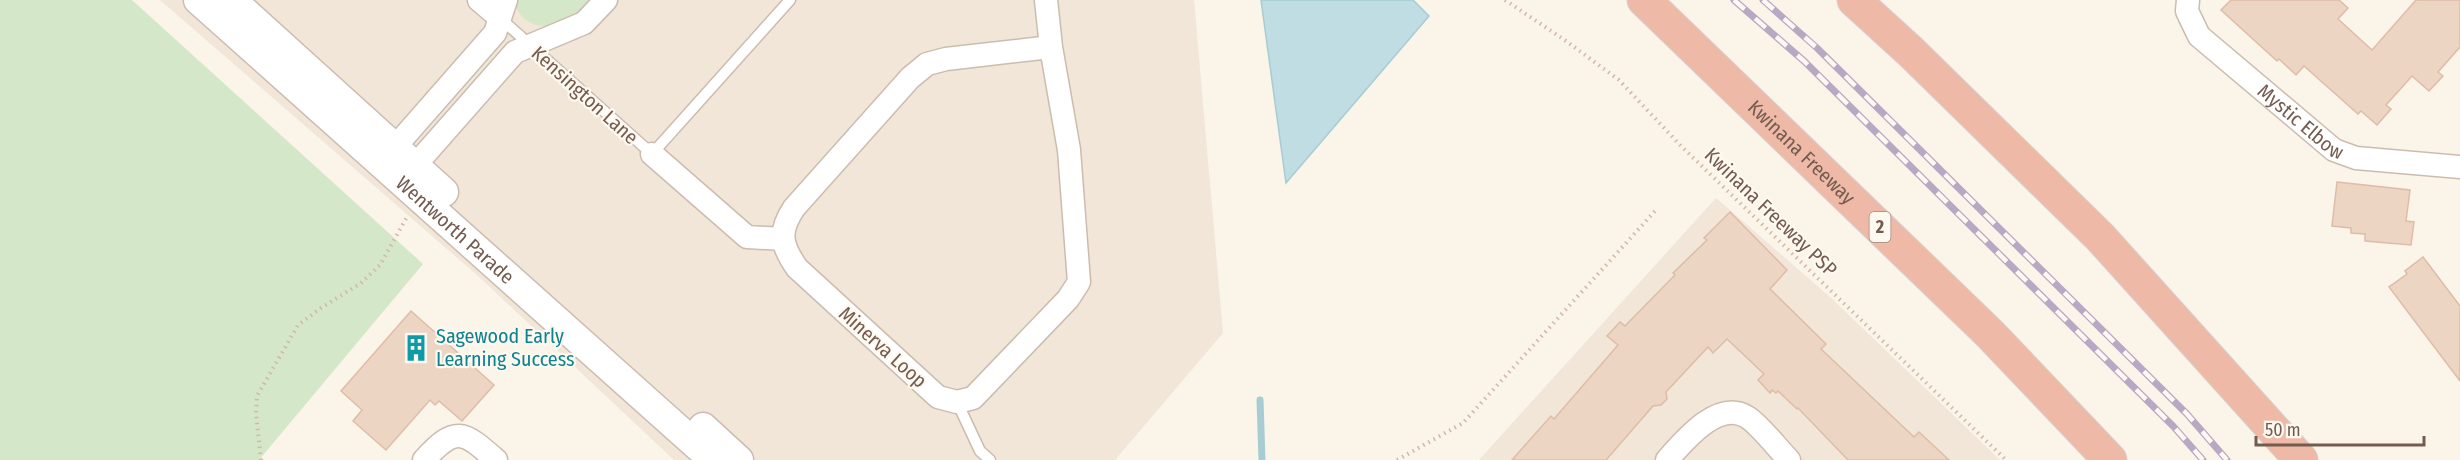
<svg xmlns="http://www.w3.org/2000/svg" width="2460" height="460" font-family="'Fira Sans Condensed',sans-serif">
  <rect width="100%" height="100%" fill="#faf4e9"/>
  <path fill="#f1e6d8" d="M160 0H1194L1223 333 1115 460H674L477 275Z
    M1716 198 1830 297 2000 460H1479Z"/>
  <path fill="#d5e7c9" d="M0 0H132L423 264 259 460H0Z
    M514 0H593C576 15 547 36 526 20 520 15 515 8 514 0Z"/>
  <path fill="#bfdde2" stroke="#a7ccd3" stroke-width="1.5" d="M1261 0H1413L1429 16 1286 183Z"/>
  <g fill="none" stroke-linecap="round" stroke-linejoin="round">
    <path stroke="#a7ccd3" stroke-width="7" d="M1260 400 1262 460"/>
  </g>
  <path fill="#edd5c4" stroke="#debca6" stroke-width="1.5" d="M2231 0H2339L2348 8 2338 19 2372 50 2416 0H2460V47L2438 72 2443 76 2429 91 2412 76 2386 105 2391 109 2377 125 2361 111 2358 114 2304 66 2296 75 2279 59 2277 61 2221 10Z
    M2337 182 2410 190 2406 221 2414 222 2411 245 2365 241V234L2351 233V228L2332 226Z
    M1730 212 1787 270 1770 289 1826 344 1821 349 1914 437 1919 432 1949 460H1848L1798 408 1797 409 1778 391 1776 393 1772 390 1770 393 1758 380 1764 374 1727 339 1713 353 1708 347 1666 392 1667 399 1661 405 1653 406 1606 460H1512L1551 416 1554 419 1618 345 1607 336 1620 322 1625 326 1675 275 1673 273 1707 240 1704 238Z
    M2423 257 2460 306V381L2389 287 2407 274 2405 271Z
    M411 311 494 385 462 421 439 401 435 405 430 400 386 450 353 421 362 410 341 391Z"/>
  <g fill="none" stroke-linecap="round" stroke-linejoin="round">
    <defs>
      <path id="service" d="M500 18 652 154 790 0
        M957 402 980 451 990 460"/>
      <g id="minor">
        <path d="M479 0 499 17"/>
        <path d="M1046 0 1051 47 1069 150 1079 282 1068 299 973 398 957 402 938 397 797 268C781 245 778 232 794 208L910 78 927 64 946 59 1051 47"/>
        <path id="s1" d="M2188 0 2187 11 2199 36 2334 150 2356 158 2460 167"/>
        <path d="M652 154 747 237 783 239"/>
        <path d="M383 158 395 147 495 33 506 0"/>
        <path d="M404 178 515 52 584 23 606 0"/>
        <path d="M424 460C456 425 463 431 496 460"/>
        <path d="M1667 460C1684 441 1718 399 1747 417 1759 424 1778 449 1789 460"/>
      </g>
      <g id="tertiary">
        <path id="s2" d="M198 0 713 460"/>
        <path d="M232 0 444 192"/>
        <path d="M703 427 739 460"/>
      </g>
      <g id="motorway">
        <path id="s3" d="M1644 0 1990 334 2110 460"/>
        <path d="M1854 0 1911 52 2100 237 2301 460"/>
      </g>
    </defs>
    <use href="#service" stroke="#ccbcb0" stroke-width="13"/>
    <use href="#minor" stroke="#ccbcb0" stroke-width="25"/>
    <use href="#tertiary" stroke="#ccbcb0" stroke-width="31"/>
    <use href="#motorway" stroke="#d8d1ce" stroke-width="35"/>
    <path stroke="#d2b8a7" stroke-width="4" stroke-dasharray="1.5 4.5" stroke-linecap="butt" d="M1505 0 1566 41 1619 80 1681 146 2006 460
      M261 460 256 414 257 396 298 325 321 308 361 283 380 265 407 217
      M1397 460 1463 423 1655 211"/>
    <use href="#service" stroke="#fff" stroke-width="10"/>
    <use href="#minor" stroke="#fff" stroke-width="22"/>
    <use href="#tertiary" stroke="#fff" stroke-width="28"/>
    <use href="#motorway" stroke="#eebaa7" stroke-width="33"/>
    <defs>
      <path id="rail" d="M1734 0 1804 61 2173 426 2203 460
        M1763 0 1817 48 2187 414 2227 460"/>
    </defs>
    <use href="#rail" stroke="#b7a8c4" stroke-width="7"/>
    <use href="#rail" stroke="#fdf8f0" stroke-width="4.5" stroke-dasharray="14" stroke-linecap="butt"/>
  </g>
  <defs>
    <symbol id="building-bare" viewBox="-9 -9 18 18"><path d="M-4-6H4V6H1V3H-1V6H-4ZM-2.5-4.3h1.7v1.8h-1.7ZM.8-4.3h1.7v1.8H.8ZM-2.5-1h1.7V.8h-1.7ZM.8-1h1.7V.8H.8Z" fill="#0f9aa8" stroke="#fdf8f0" stroke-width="2.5" paint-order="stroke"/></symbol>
  </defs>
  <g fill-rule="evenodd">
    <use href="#building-bare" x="397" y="329" width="38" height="38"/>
  </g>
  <g text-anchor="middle" stroke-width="4.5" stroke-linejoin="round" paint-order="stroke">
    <rect fill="#fdf8f0" stroke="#9c8b7f" stroke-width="1.5" x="1869.5" y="212" width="21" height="30" rx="4.5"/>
    <g font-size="18" font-weight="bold" fill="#735c4f">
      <text x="1880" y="233">2</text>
    </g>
    <g font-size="20" fill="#735c4f" stroke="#fdf8f0">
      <text transform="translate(585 95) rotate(42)" y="7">Kensington Lane</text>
      <text dy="7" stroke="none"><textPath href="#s1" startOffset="172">Mystic Elbow</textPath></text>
      <text dy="7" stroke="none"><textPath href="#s3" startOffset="219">Kwinana Freeway</textPath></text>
      <text transform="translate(1771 212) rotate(44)" y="7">Kwinana Freeway PSP</text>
      <text dy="7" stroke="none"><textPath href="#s2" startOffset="345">Wentworth Parade</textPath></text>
      <text transform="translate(883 347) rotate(42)" y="7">Minerva Loop</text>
    </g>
    <g font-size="20" fill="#0d838f" stroke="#fdf8f0" text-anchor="start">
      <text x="436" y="343">Sagewood Early<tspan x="436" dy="23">Learning Success</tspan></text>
    </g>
  </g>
  <path d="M2256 436v9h168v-9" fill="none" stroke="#735c4f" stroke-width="3"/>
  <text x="2265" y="436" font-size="18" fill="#735c4f" stroke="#fdf8f0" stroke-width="4.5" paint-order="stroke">50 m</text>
</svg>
